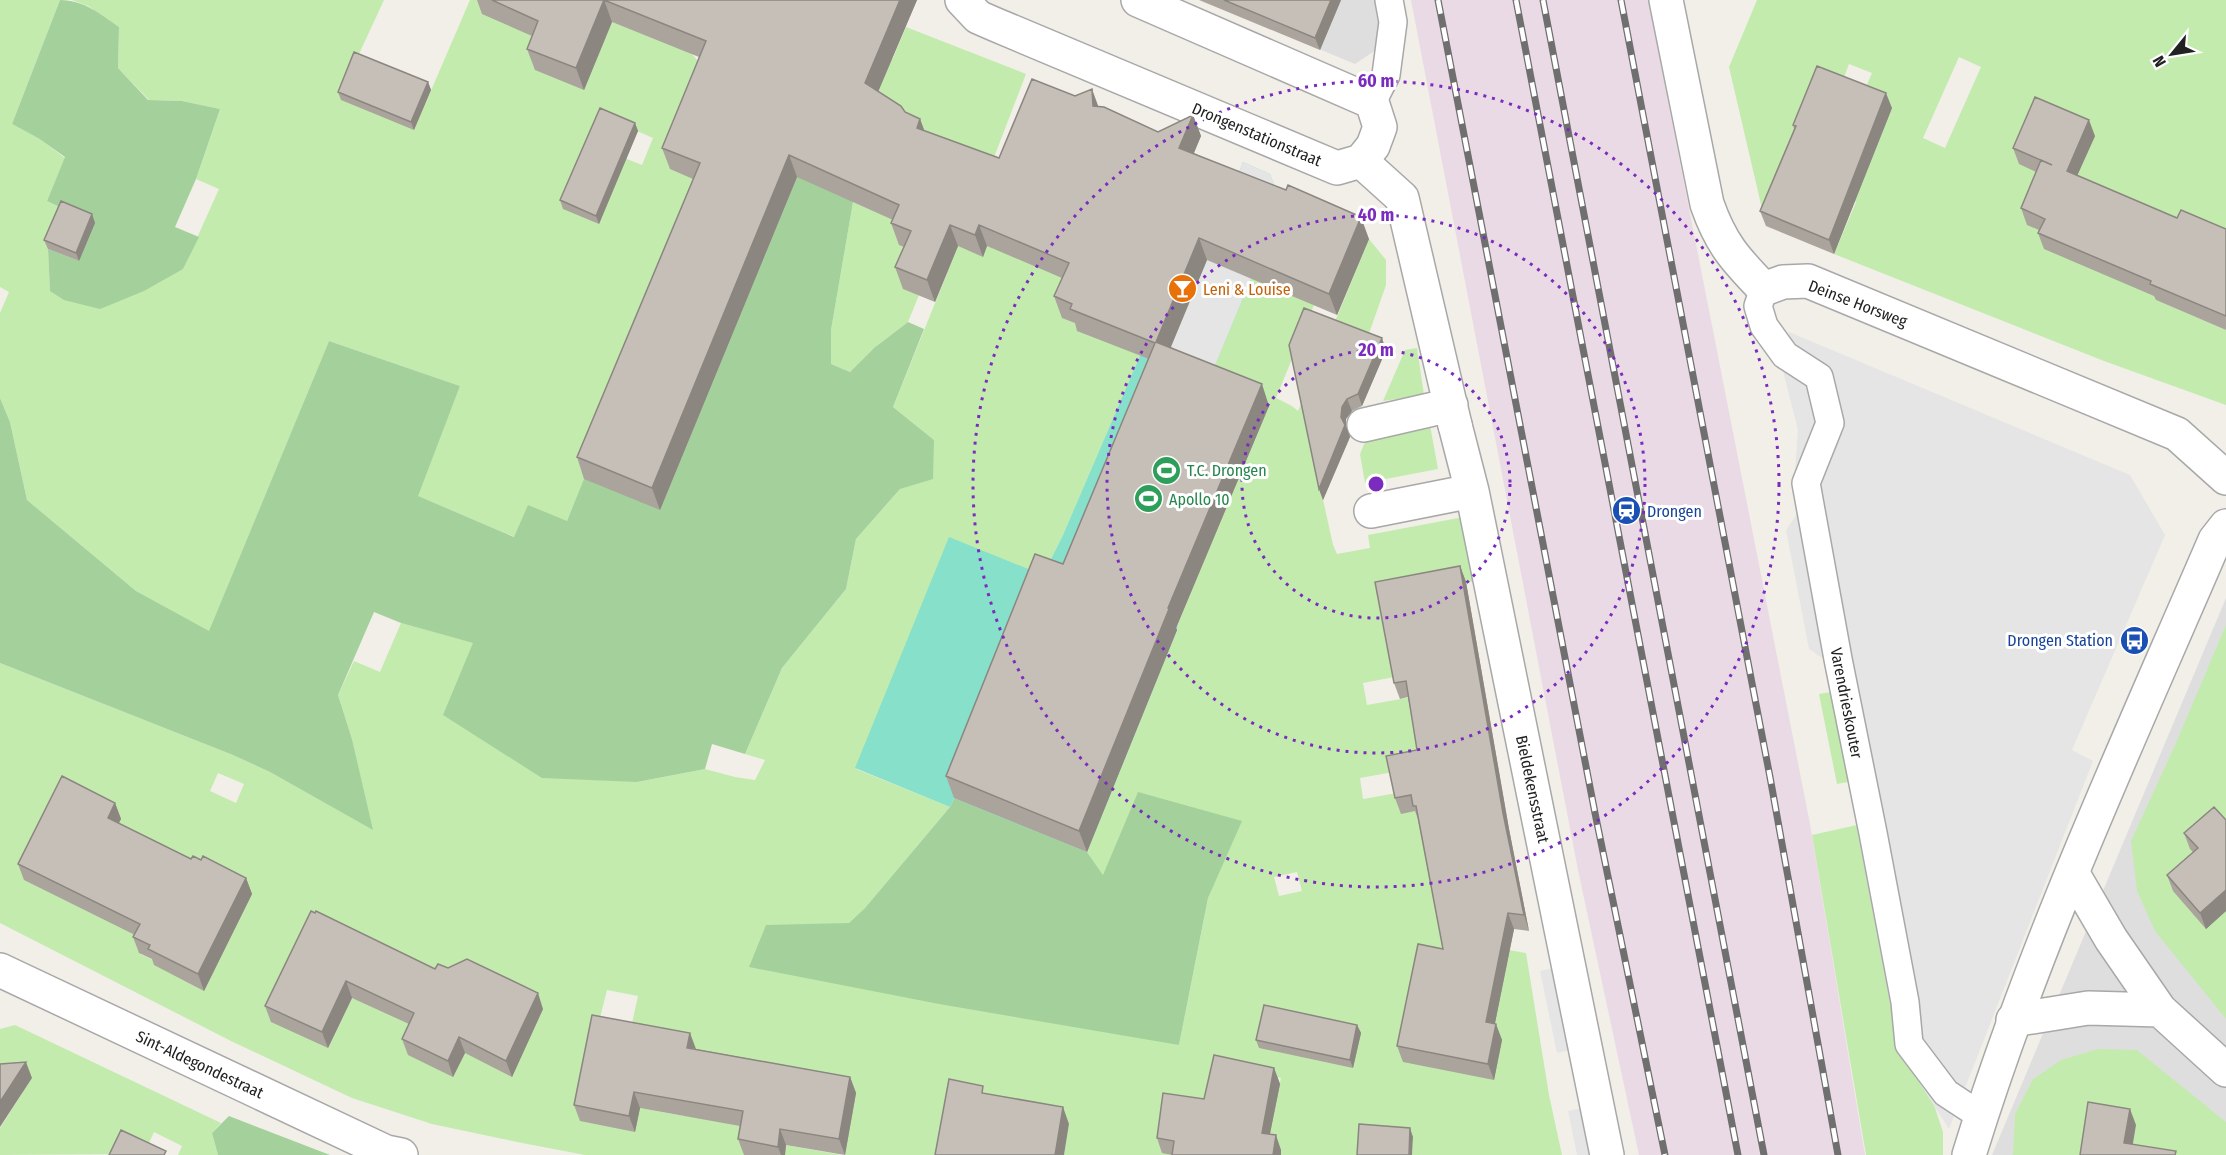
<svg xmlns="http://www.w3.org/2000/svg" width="2226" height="1155" font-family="'Fira Sans Condensed',sans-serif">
  <rect width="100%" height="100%" fill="#f1efe8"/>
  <path fill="#dfdede" d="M1202 0H1374L1382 46 1355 64Z
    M2226 598V1155H1992Z"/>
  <path fill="#eadae5" d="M1411 0H1648L1810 824 1865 1155H1639L1578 870Z"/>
  <path fill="#c3ebae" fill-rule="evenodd" d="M0 0H60L12 124 38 138 65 158 47 201 64 209 48 249 50 291 183 269 219 189 196 179 220 109 182 101 149 100 118 68 119 27 88 6 72 0H384L359 54 414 130 470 0H487L600 50 612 22 691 53 709 74 708 185 567 521 515 537 417 496 460 386 329 341 209 632 136 591 27 500 10 422 0 398V313L9 292 0 287ZM603 116 653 138 642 165 627 159Z
    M1757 0H2226V243L2156 300 2226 330V405L2104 361 1834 254 1856 202 1786 176 1766 226 1729 67ZM1959 57 1981 67 1945 148 1923 138ZM1849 64 1872 73 1862 96 1840 88Z
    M906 27 1026 74 993 160 1163 302 1063 535 1043 575 856 769 950 807 865 908 849 923 822 925 1179 1045 1208 898 1214 883 1103 875 1087 852 1177 630 1209 380 1251 277 1314 305 1276 398 1292 406 1298 411 1369 239 1386 260V285L1366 342 1315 463 1333 545 1337 554 1370 548 1368 535 1469 516 1481 580 1381 598 1420 672 1363 683 1367 705 1412 697 1437 764 1360 778 1363 799 1397 793 1417 811 1485 946 1526 953 1549 1095 1562 1155H1412L1413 1137 1360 1155H1064L1069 1124 944 1155H845L855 1093 744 1155H585L517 1142 432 1124 352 1098 231 1041 0 923V663L233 755 270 772 372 829 352 739 338 695 354 661 380 672 401 623 474 643 637 782 705 769 735 777 755 780 765 760 745 754 782 668 846 589 856 539 900 489 934 440 893 407 946 276 959 229 802 166 893 58ZM1000 214 983 256 958 246ZM218 773 244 784 236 803 210 791ZM1297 872 1302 891 1279 896 1274 877ZM252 894 156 961 140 954ZM317 927 361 1001 352 998 328 1048ZM607 990 638 996 631 1028 599 1022ZM597 1031 684 1116 640 1108ZM1257 1074 1281 1078 1276 1102Z
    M853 202 907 226 919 253V295L908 322 874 348 850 372 831 364V330Z
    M1417 348 1424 395 1383 401 1405 350Z
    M1430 425 1438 469 1365 483 1360 454 1367 437Z
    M2226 625V829L2191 849 2203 864 2226 911V1019L2155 931 2137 891 2131 841 2176 743Z
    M1831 692 1848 782 1837 784 1819 694Z
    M1857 825 1899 1051 1934 1105 1943 1132V1155H1866L1812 835Z
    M15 1025 221 1123 212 1133 218 1155H178L182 1146 154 1132 144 1154 0 1155V1128L23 1092 6 1080 0 1081V1029Z
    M2098 1049 2137 1050 2226 1122V1155H2013L2015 1114 2033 1079 2061 1060Z
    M786 1145 842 1155H785Z"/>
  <path fill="#a4d09c" d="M60 0C84 0 100 14 119 27L118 68 148 100 182 101 220 109 196 179 175 227 199 237 183 269 144 291 100 309 64 300 50 291 48 249 79 261 64 209 47 201 65 157 38 138 12 124Z
    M802 166 859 186 853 202 831 330V364L850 372 874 348 908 322 924 329 893 407 934 440 933 479 900 489 856 539 846 589 782 668 745 754 712 744 705 769 637 782 542 778 443 715 473 643 401 623 374 612 338 695 352 739 373 830 270 772 233 755 0 663V398L10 422 27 500 136 591 209 631 329 341 460 386 418 496 514 537 528 505 567 521 584 479Z
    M1138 792 1242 821 1208 898 1179 1045 939 1004 749 967 766 925 849 923 865 908 950 807 954 798 1087 852 1103 875Z
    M229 1116 330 1155H218L212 1133Z"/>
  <path fill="#86e0ca" d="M1243 162 1270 174 1282 204 1209 380 1177 630 1087 852 954 798 950 807 855 768 949 537 1043 575 1063 535 1163 302 1233 187Z"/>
  <path fill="#e5e5e5" d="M1243 162 1270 174 1282 204 1209 380 1164 363 1231 199 1233 187Z
    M1789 332 2130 475 2165 535 2072 750 2093 761 1949 1129 1899 1051 1825 660 1809 649 1786 530 1797 514 1794 486 1798 430 1783 371Z
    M1553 968 1570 1050 1557 1053 1540 971Z
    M1583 1108 1592 1155H1577L1568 1111Z"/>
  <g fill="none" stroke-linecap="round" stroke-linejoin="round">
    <defs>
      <path id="service" d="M1372 102 1386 75 1393 22 1389 0
        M1764 289 1758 306 1764 326 1785 355 1819 377 1830 423 1806 483 1838 659 1873 833 1905 1002 1909 1044 1946 1093 1981 1116"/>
      <path id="pedestrian" d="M1361 161 1402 198 1455 425
        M1364 425 1451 405"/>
      <path id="minor" d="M962 0 978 17 994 24 1337 168 1361 161 1373 146 1380 127 1372 102 1138 0
        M1666 0 1707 204C1721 244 1735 259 1764 289L1783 282 1808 281 2177 434 2226 478
        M1455 425 1472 491 1607 1155
        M1371 511 1472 491
        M2073 874 2111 939 2160 1010 2226 1070
        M0 970 386 1152 401 1155
        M2013 1020 2088 1008 2160 1010"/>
      <path id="tertiary" d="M1969 1155C2034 944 2128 742 2215 540L2226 526"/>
    </defs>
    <use href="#service" stroke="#a8a8a8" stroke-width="30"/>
    <use href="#pedestrian" stroke="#a8a8a8" stroke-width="36"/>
    <use href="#minor" stroke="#a8a8a8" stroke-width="36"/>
    <use href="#tertiary" stroke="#a8a8a8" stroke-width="36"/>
    <use href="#service" stroke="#fff" stroke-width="27"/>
    <use href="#pedestrian" stroke="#fff" stroke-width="33"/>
    <use href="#minor" stroke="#fff" stroke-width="33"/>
    <use href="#tertiary" stroke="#fff" stroke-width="33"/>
    <defs>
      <path id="rail" d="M1438 0 1595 813 1665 1155
        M1516 0 1738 1155
        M1543 0 1764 1155
        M1621 0 1770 777 1838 1155"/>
    </defs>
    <use href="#rail" stroke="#6f6f6f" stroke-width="7"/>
    <use href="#rail" stroke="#fff" stroke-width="4.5" stroke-dasharray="14" stroke-linecap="butt"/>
  </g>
  <path fill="#aaa49d" d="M477 0H917L878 91 905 112 920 119 924 131 999 158 1098 106 1158 132 1193 115 1201 136 1194 153 1369 239 1337 315 1207 260 1171 347 1269 406 1176 628 1177 630 1087 852 954 798 946 776 1063 564 1149 359 1077 331 1075 323 1062 318 1054 296 1062 278 987 246 983 257 958 246 935 302 903 289 895 267 904 247 899 245 891 223 893 220 797 177 660 510 584 479 577 457 693 179 670 169 662 148 699 57 612 22 584 90 535 70 527 49 532 36 482 14Z
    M1199 0H1341L1320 50Z
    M428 82 431 90 414 130 341 100 338 92Z
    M1892 108 1834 254 1766 226 1760 211 1794 129 1793 125Z
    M635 123 638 131 599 224 563 209 560 200Z
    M2095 136 2077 176 2177 218 2226 229V330L2156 300 2154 296 2044 249 2038 233 2039 230 2027 225 2021 208 2036 172 2019 164 2013 148Z
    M92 214 95 223 79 261 48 249 44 240Z
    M1289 345 1386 350 1362 406 1352 411 1346 419V426L1350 437 1323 500 1319 489Z
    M1460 566 1466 582 1509 829 1529 931 1514 929 1495 1023 1502 1040 1494 1080 1403 1062 1397 1046 1443 949 1418 819 1415 811 1401 814 1395 798 1417 750 1408 697 1400 699 1394 683Z
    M115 803 121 819 119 823 191 859 201 860 246 878 252 894 204 991 154 965 152 959 139 953 133 937 135 935 24 880 18 864Z
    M2226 820V911L2206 929 2173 891 2167 875 2193 852 2190 849 2184 833Z
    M311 911 435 969 543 1009 512 1077 465 1053 453 1077 408 1055 402 1039 409 1024 352 998 328 1048 271 1022 265 1006Z
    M1357 1025 1361 1033 1353 1068 1259 1048 1256 1040Z
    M696 1049 850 1077 856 1093 845 1155 786 1145 785 1155H744L738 1139 740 1126 640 1108 635 1132 580 1121 574 1105Z
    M1274 1068 1280 1084 1270 1134 1281 1150V1155H1172L1162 1153 1157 1138 1204 1099Z"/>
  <path fill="#8b8680" d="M604 0 612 22 584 90 576 68Z
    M900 0H917L873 104 865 83Z
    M1331 0H1341L1320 50 1315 38Z
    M428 82 431 90 414 130 411 122Z
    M1092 89 1100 111 1093 106Z
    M1886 93 1892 108 1834 254 1829 240Z
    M1193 115 1201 136 1187 169 1179 148Z
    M920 119 928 140 917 128Z
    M2089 120 2095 136 2072 187 2067 171Z
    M635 123 638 131 599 224 596 216Z
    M789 155 797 177 660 510 652 488Z
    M92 214 95 223 79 261 76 253Z
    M1361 217 1369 239 1337 315 1329 294Z
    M950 225 958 246 935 302 927 280Z
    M979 225 987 246 983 257 975 235Z
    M1199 238 1207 260 1164 363 1156 342Z
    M1382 338 1386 350 1362 406 1358 394Z
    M1262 384 1269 406 1176 628 1177 630 1087 852 1079 831 1168 608Z
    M1347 399 1352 411 1346 419V426L1350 437 1323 500 1319 489 1341 417 1342 407Z
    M1460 566 1466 582 1509 829 1529 931 1524 915 1503 813Z
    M115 803 121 819 113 834 108 818Z
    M246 878 252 894 204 991 198 974Z
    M2226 890V911L2206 929 2200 913Z
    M1508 913 1514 929 1492 1038 1486 1022Z
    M346 981 352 998 328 1048 322 1032Z
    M538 993 543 1009 512 1077 506 1061Z
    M1496 1024 1502 1040 1494 1080 1488 1064Z
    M1357 1025 1361 1033 1353 1068 1350 1060Z
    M690 1033 696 1049 687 1048Z
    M459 1037 465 1053 453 1077 448 1061Z
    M26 1062 32 1078 0 1127V1102Z
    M1274 1068 1280 1084 1267 1148 1262 1133Z
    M850 1077 856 1093 845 1155 839 1139Z
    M634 1092 640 1108 635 1132 629 1116Z
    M1063 1107 1069 1124 1064 1155H1055Z
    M2130 1109 2136 1125 2131 1155 2124 1143Z
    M1410 1128 1413 1137 1412 1155H1409Z
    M780 1129 786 1145 785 1155H781L778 1147Z
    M1276 1135 1281 1150V1155H1273Z"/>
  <path fill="#c6bfb7" stroke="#8b8680" stroke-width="1.5" d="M492 0H604L576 68 527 49 538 21Z
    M604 0H900L865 83 901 106 905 112 920 119 917 128 999 158 1032 79 1075 96 1092 89 1093 106 1104 107 1158 132 1193 115 1179 148 1286 190 1288 185 1361 217 1329 294 1199 238 1156 342 1262 384 1168 608 1169 609 1079 831 946 776 1035 554 1063 564 1155 343 1070 309 1072 304 1054 296 1069 263 979 225 975 235 950 225 927 280 895 267 911 231 891 223 899 205 789 155 652 488 577 457 700 163 662 148 706 41Z
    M1224 0H1331L1315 38Z
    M354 52 428 82 411 122 338 92Z
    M1817 66 1886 93 1829 240 1760 211 1796 126 1793 125Z
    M2035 97 2089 120 2067 171 2177 218 2181 210 2226 229V316L2150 284 2151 281 2038 233 2045 219 2021 208 2041 160 2052 165 2013 148Z
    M600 108 635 123 596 216 560 200Z
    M61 201 92 214 76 253 44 240Z
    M1304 308 1382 338 1358 394 1347 399 1342 407 1341 417 1345 425 1319 489 1289 345Z
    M1460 566 1503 813 1524 915 1508 913 1486 1022 1496 1024 1488 1064 1397 1046 1418 944 1443 949 1416 806H1413L1411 795 1395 798 1386 756 1417 750 1406 681 1394 683 1375 582Z
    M62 776 115 803 108 818 191 859 193 856 201 860 203 856 246 878 198 974 148 949 150 945 133 937 140 924 18 864Z
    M2214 807 2226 820V890L2200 913 2167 875 2198 848 2184 833Z
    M311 911 315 913 316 911 435 969 438 964 448 968 467 959 538 993 506 1061 459 1037 448 1061 402 1039 414 1013 346 981 322 1032 265 1006Z
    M1264 1005 1357 1025 1350 1060 1256 1040Z
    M592 1015 690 1033 687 1048 850 1077 839 1139 780 1129 778 1147 738 1139 743 1111 634 1092 629 1116 574 1105Z
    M1214 1055 1274 1068 1262 1133 1276 1135 1273 1155H1172L1174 1141 1157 1138 1163 1093 1204 1099Z
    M26 1062 0 1102V1064Z
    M949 1079 983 1086 982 1093 1063 1107 1055 1155H935Z
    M2088 1102 2130 1109 2124 1143 2176 1151 2175 1155H2080Z
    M1359 1124 1410 1128 1409 1155H1357Z
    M121 1130 166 1151 164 1155H109Z"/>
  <g fill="none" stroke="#7b2cbf" stroke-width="3" stroke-dasharray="3 6">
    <circle cx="1376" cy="484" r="134"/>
    <circle cx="1376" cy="484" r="269"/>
    <circle cx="1376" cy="484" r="403"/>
  </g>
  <defs>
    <symbol id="bar-disc" viewBox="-11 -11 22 22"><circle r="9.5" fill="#e8710a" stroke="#fff"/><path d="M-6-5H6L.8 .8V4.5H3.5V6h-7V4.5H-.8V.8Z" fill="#fff"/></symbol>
    <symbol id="stadium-disc" viewBox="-11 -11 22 22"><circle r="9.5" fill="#2e9e5b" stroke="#fff"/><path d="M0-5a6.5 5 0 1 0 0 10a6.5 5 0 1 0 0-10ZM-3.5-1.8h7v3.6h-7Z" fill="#fff"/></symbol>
    <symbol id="station-disc" viewBox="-11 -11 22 22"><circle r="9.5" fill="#1a4fb4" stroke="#fff"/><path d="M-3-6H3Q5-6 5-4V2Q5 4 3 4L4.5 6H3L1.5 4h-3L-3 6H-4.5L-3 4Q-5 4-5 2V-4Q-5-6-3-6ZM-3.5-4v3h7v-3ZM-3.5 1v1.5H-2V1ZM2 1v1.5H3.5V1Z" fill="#fff"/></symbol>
    <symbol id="bus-disc" viewBox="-11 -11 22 22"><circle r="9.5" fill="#1a4fb4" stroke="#fff"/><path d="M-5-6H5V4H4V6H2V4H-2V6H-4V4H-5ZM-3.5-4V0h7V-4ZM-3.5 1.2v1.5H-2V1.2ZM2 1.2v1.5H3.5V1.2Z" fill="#fff"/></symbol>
  </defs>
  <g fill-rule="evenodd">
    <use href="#bar-disc" x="1166" y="272" width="33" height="33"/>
    <use href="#stadium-disc" x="1150" y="454" width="33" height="33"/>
    <use href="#stadium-disc" x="1132" y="482" width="33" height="33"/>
    <use href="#station-disc" x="1610" y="494" width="33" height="33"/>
    <use href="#bus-disc" x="2118" y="624" width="33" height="33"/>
  </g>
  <g text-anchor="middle" stroke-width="6" stroke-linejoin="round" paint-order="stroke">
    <g font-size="16" fill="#212121" stroke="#fff">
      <text transform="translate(1257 134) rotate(23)" y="6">Drongenstationstraat</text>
      <text transform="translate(1858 303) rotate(21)" y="6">Deinse Horsweg</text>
      <text transform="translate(1847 703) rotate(79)" y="6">Varendrieskouter</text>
      <text transform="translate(1533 789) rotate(78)" y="6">Bieldekensstraat</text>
      <text transform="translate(200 1064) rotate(25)" y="6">Sint-Aldegondestraat</text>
    </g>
    <g font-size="16" fill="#c56008" stroke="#fff" text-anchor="start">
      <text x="1203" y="295">Leni &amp; Louise</text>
    </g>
    <g font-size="16" fill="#27864d" stroke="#fff" text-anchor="start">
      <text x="1187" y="476">T.C. Drongen</text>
      <text x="1169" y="505">Apollo 10</text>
    </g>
    <g font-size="16" fill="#164399" stroke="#fff" text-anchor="start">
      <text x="1647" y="517">Drongen</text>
      <text x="2113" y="646" text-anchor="end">Drongen Station</text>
    </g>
  </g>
  <circle cx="1376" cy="484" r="9" fill="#7b2cbf" stroke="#fff" stroke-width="3"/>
  <g font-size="18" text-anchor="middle" font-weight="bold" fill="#7b2cbf" stroke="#fff" stroke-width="6" stroke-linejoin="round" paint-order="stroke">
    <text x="1376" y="87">60 m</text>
    <text x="1376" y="221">40 m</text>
    <text x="1376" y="356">20 m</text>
  </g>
  <g transform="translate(2172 54) rotate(240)" stroke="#ffffff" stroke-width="4.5" paint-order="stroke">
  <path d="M0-4.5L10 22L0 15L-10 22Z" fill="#212121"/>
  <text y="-9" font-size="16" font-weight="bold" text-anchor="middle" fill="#212121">N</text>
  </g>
</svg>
